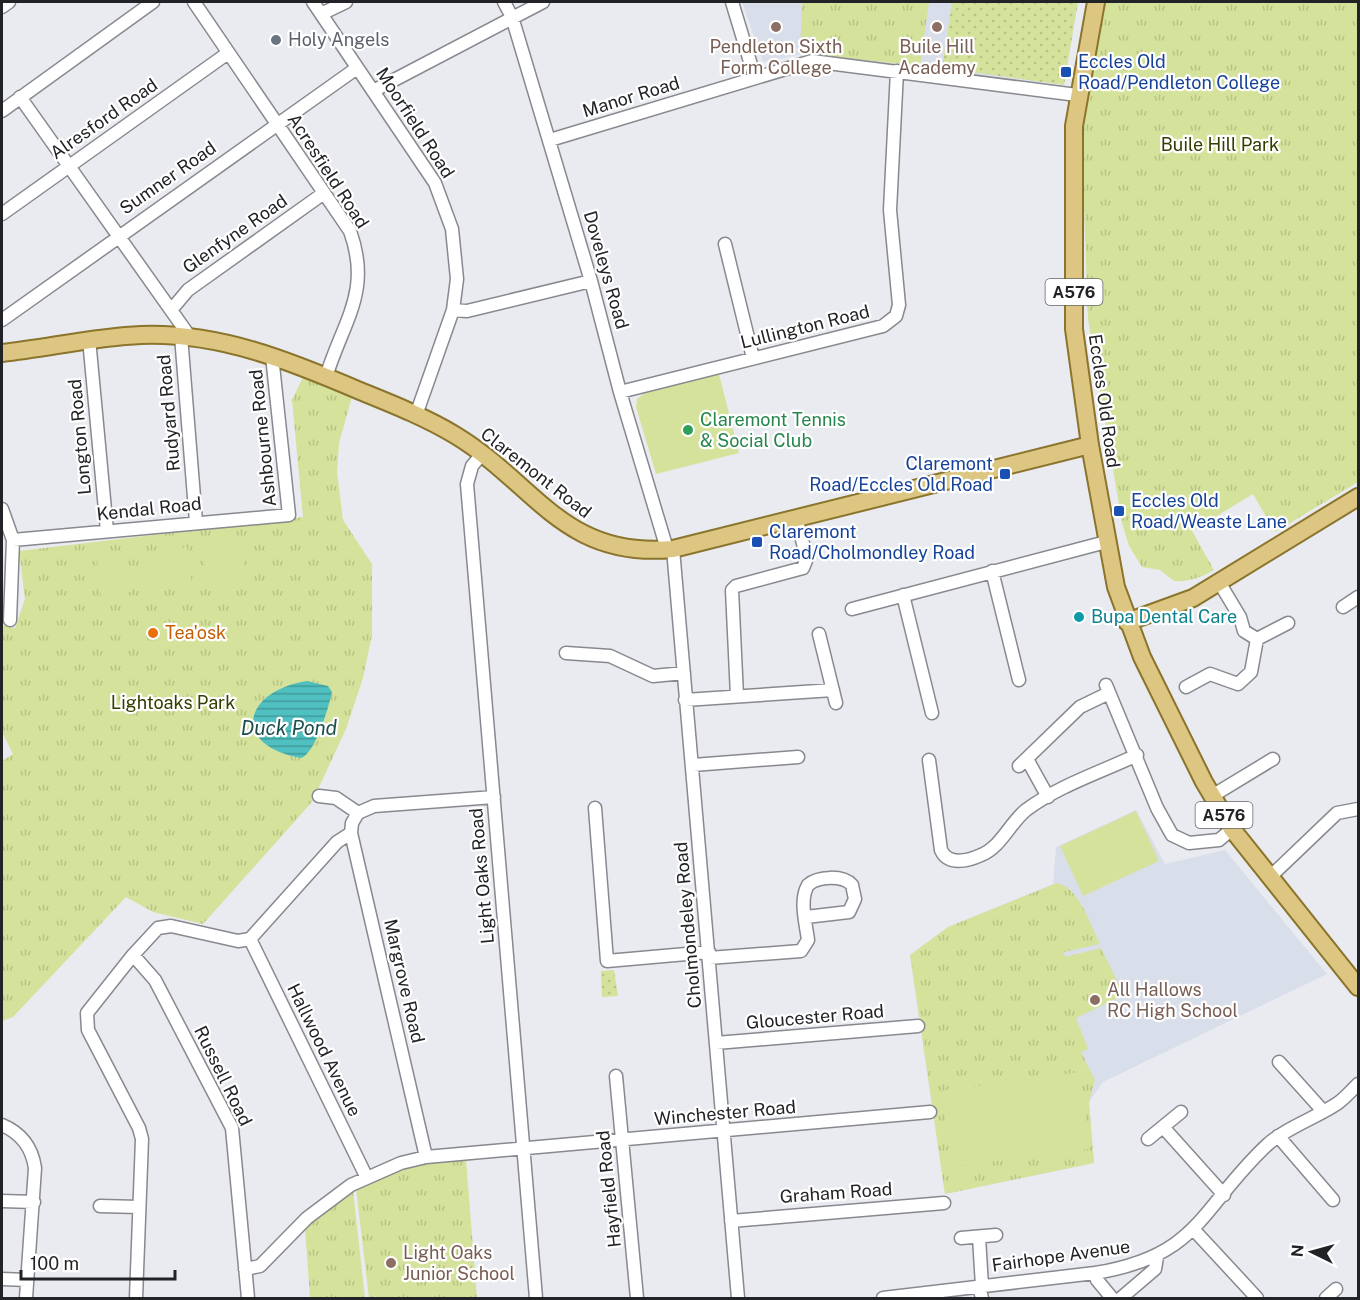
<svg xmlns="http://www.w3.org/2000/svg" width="1360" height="1300" font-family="'Public Sans',sans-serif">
  <defs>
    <pattern id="grass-dots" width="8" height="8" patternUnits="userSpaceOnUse" patternTransform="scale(1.5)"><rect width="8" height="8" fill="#d5e29b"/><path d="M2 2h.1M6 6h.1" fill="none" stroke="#b7c285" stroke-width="1.8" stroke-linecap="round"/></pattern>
    <pattern id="park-tufts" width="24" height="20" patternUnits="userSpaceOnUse" patternTransform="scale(1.5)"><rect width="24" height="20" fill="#d5e29b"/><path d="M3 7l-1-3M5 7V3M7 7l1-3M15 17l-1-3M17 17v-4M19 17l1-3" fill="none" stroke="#b7c285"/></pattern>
    <pattern id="water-rules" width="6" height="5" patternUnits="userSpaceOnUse" patternTransform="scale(1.5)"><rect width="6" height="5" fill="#4fbfbf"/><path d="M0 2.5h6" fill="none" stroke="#419b9b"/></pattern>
  </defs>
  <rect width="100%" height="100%" fill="#e9ebf1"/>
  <path fill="#d9deeb" d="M742 2H1078L1064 85 807 53 763 62Z
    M1136 810 1165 864 1225 850 1327 974 1103 1082 1089 1102 1094 1163 945 1194 910 955 948 927 1053 884 1056 847Z"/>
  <path fill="url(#grass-dots)" d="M952 2H1078L1064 85 942 68Z
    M614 970 618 996 602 997 601 971Z"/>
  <path fill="url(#park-tufts)" d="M802 2H929L920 66 800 53Z
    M1102 2H1358V482L1275 532 1253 494 1192 531 1214 570C1202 577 1189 582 1174 581L1160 570 1142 567 1129 546 1122 523 1088 319 1081 122 1085 113 1084 91Z
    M303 377 352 397 339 443 337 472 343 520 372 564V635L363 678 346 729 312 802 203 924 153 912 126 897 13 1017 2 1021V761L13 754 2 732V625L15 628 25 599 19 551 303 517 292 400Z
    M1057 883C1080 888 1090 925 1100 944L1064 952 1065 957 1101 948 1124 995 1076 1018 1088 1049 1081 1052 1095 1080 1089 1102 1094 1163 945 1194 910 955 948 927Z
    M466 1159 477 1298H369L356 1189 414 1164Z
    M353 1190 365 1298H310L305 1228 323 1211Z"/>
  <path fill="#d5e29b" d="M719 374 739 453 656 474 636 407 637 399 645 393Z
    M242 541 246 579 207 583 203 545Z
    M187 547 192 585 146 590 142 553Z
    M125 554 130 592 101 596 97 558Z
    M1136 811 1159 861 1083 896 1060 846Z
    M1079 1072 1089 1149 952 1167 941 1091Z"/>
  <path fill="url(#water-rules)" d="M307 681 328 686 332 692C329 706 315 754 301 758 230 745 243 691 307 681Z"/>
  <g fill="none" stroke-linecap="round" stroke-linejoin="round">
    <defs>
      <path id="minor" d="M194 2 350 231C372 292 343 321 326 377
        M313 2 435 183 452 229 457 279 453 310 416 415
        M504 2 512 17 591 281 620 392 667 549
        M732 2 755 78
        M2 7 9 2
        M321 14 346 2
        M373 91 543 2
        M20 97 190 337
        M2 111 153 2
        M550 140 812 61 1077 95
        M2 214 228 53
        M725 244 753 358
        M172 309 188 290 324 193
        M453 310 467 311 591 281
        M2 320 357 68
        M181 336 196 522
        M89 339 107 531
        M620 392 883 326 896 316 899 305 890 210 897 71
        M482 454 472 466 467 484 536 1298
        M2 509 13 540 10 620
        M13 540 289 515 272 356
        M673 549 738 1298
        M992 571 1019 680
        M1219 582 1240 617 1244 631 1257 639 1288 623
        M903 595 932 713
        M1343 607 1358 597
        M852 609 1106 542
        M819 634 836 703
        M566 653 610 656 653 676 684 673
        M1106 685 1157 808 1172 835 1189 843 1219 840 1232 829
        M1186 687 1210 674 1238 684 1251 672 1257 639
        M737 696 732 590 736 586 803 568 807 558 796 518
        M685 700 833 690
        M1027 759 1048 797
        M929 760 941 850C948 866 968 861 981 855 1001 847 1010 823 1026 810 1058 786 1101 772 1137 755
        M693 765 798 757
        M1019 766 1080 707 1109 693
        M319 796 336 798 358 813 374 806 494 797
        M1212 796 1273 759
        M595 808 607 961 709 952
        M358 813 352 823 351 833 426 1157
        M1270 877 1337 813 1358 809
        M250 939 366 1176
        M133 955 155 980 232 1128 248 1298
        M709 958 801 951 808 940C806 924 799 900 808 885 818 876 843 875 852 885L855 899 849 912 806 917
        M716 1043 918 1026
        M1279 1062 1323 1111
        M616 1076 637 1298
        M2 1125C21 1133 32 1147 35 1168L26 1298
        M1163 1127 1224 1195
        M1278 1136 1333 1200
        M1148 1139 1181 1112
        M2 1201 34 1202
        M100 1206 139 1207
        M731 1221 944 1203
        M1194 1230 1257 1298
        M979 1237 982 1286
        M961 1238 996 1235
        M245 1269 260 1266 307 1218 351 1185 401 1163 426 1157 930 1112
        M1095 1273 1097 1280 1112 1298
        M2 1279 27 1280
        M979 1287 982 1298
        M136 1298 142 1139 139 1128 88 1030 87 1013 133 955 158 928 171 926 238 941 250 939 337 842 351 833
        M883 1298 1095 1273C1200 1256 1200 1208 1267 1145 1287 1127 1316 1118 1338 1103 1345 1098 1352 1090 1358 1084
        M1121 1298 1155 1269 1157 1257
        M1326 1298 1336 1289"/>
      <path id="major" d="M1096 2 1074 126V329L1090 445 1116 587 1142 657 1204 782 1232 829 1358 987
        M2 353C48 348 94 337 141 335 219 332 290 361 360 391 392 404 425 417 455 435 536 484 563 559 673 549L1090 445
        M1127 622 1193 598 1358 497"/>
    </defs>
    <use href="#minor" stroke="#86898e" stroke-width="15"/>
    <use href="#major" stroke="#8b742b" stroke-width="20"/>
    <use href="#minor" stroke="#fff" stroke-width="12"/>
    <use href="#major" stroke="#dcc682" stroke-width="16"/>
  </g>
  <g fill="#8d6e63" stroke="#fff" stroke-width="2">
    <circle cx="776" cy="27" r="6"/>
    <circle cx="937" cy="27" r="6"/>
    <circle cx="1095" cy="1000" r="6"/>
    <circle cx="391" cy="1263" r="6"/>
  </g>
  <circle fill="#6b7280" stroke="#fff" stroke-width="2" cx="276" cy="40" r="6"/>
  <g fill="#1a4fb4" stroke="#fff" stroke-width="2">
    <rect x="1060" y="66" width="12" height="12" rx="3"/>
    <rect x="999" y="468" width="12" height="12" rx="3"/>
    <rect x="1113" y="505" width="12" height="12" rx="3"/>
    <rect x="751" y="536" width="12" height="12" rx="3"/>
  </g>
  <circle fill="#2e9e5b" stroke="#fff" stroke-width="2" cx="688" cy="430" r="6"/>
  <circle fill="#0f9aa8" stroke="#fff" stroke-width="2" cx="1079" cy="617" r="6"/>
  <circle fill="#e8710a" stroke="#fff" stroke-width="2" cx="153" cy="633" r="6"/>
  <g text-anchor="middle" stroke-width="4.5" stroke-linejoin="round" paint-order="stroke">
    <g fill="#fff" stroke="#646567" stroke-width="1.5">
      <rect x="1045.5" y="279" width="57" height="26" rx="4.5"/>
      <rect x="1195.5" y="802" width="57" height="26" rx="4.5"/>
    </g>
    <g font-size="16" font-weight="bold" fill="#222326">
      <text x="1074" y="298">A576</text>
      <text x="1224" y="821">A576</text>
    </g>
    <g font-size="18" fill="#5b616d" stroke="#fff" text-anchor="start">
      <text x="288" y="46">Holy Angels</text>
    </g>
    <g font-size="18" fill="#785e54" stroke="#fff">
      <text x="776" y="53">Pendleton Sixth<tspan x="776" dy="21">Form College</tspan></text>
      <text x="937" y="53">Buile Hill<tspan x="937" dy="21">Academy</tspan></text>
      <text x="1107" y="996" text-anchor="start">All Hallows<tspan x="1107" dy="21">RC High School</tspan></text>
      <text x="403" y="1259" text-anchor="start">Light Oaks<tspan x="403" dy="21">Junior School</tspan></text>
    </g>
    <g font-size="18" fill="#164399" stroke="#fff" text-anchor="start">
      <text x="1078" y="68">Eccles Old<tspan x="1078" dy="21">Road/Pendleton College</tspan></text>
      <text x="993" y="470" text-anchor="end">Claremont<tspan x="993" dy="21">Road/Eccles Old Road</tspan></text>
      <text x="1131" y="507">Eccles Old<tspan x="1131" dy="21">Road/Weaste Lane</tspan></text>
      <text x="769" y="538">Claremont<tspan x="769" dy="21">Road/Cholmondley Road</tspan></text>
    </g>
    <g font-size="18" fill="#222326" stroke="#fff">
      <text transform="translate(631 97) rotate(-17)" y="6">Manor Road</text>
      <text transform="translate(104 119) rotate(-35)" y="6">Alresford Road</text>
      <text transform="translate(415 123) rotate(57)" y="6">Moorfield Road</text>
      <text transform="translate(328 171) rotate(57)" y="6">Acresfield Road</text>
      <text transform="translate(168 178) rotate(-35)" y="6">Sumner Road</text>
      <text transform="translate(235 234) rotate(-35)" y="6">Glenfyne Road</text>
      <text transform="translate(606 270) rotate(74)" y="6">Doveleys Road</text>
      <text transform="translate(805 327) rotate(-14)" y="6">Lullington Road</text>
      <text transform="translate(1104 401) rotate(82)" y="6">Eccles Old Road</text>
      <text transform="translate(169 413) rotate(-95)" y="6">Rudyard Road</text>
      <text transform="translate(80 437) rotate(-95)" y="6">Longton Road</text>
      <text transform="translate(263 438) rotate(-96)" y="6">Ashbourne Road</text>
      <text transform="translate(536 473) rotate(38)" y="6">Claremont Road</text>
      <text transform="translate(149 509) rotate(-6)" y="6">Kendal Road</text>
      <text transform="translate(482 876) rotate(-95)" y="6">Light Oaks Road</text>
      <text transform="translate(688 925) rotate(-95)" y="6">Cholmondeley Road</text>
      <text transform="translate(404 981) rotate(77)" y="6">Margrove Road</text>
      <text transform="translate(815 1017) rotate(-5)" y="6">Gloucester Road</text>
      <text transform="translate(324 1050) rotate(64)" y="6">Hallwood Avenue</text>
      <text transform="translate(223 1076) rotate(64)" y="6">Russell Road</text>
      <text transform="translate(725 1113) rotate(-5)" y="6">Winchester Road</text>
      <text transform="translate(609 1189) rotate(-96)" y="6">Hayfield Road</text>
      <text transform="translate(836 1193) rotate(-4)" y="6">Graham Road</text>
      <text transform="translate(1061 1256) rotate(-8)" y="6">Fairhope Avenue</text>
    </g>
    <g font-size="18" fill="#373d00" stroke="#fff">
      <text x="1220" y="151">Buile Hill Park</text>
      <text x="173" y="709">Lightoaks Park</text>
    </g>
    <g font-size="18" fill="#27864d" stroke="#fff" text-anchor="start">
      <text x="700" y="426">Claremont Tennis<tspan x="700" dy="21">&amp; Social Club</tspan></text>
    </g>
    <g font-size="18" fill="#0d838f" stroke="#fff" text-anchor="start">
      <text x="1091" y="623">Bupa Dental Care</text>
    </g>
    <g font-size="18" fill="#c56008" stroke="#fff" text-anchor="start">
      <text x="165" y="639">Tea'osk</text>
    </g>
    <g font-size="20" font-style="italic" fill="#1b4d4d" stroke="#fff">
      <text x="289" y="735">Duck Pond</text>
    </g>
  </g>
  <rect width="1360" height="1300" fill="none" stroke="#222326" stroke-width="6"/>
  <g transform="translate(1312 1252) rotate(275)" stroke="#ffffff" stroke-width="4.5" paint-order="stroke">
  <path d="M0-4.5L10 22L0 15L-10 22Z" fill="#222326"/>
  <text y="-9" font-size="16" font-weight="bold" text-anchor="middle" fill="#222326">N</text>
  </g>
  <path d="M21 1270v9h154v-9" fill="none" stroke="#222326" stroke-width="3"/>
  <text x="30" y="1270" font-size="18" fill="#222326" stroke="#ffffff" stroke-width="4.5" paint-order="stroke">100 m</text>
</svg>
